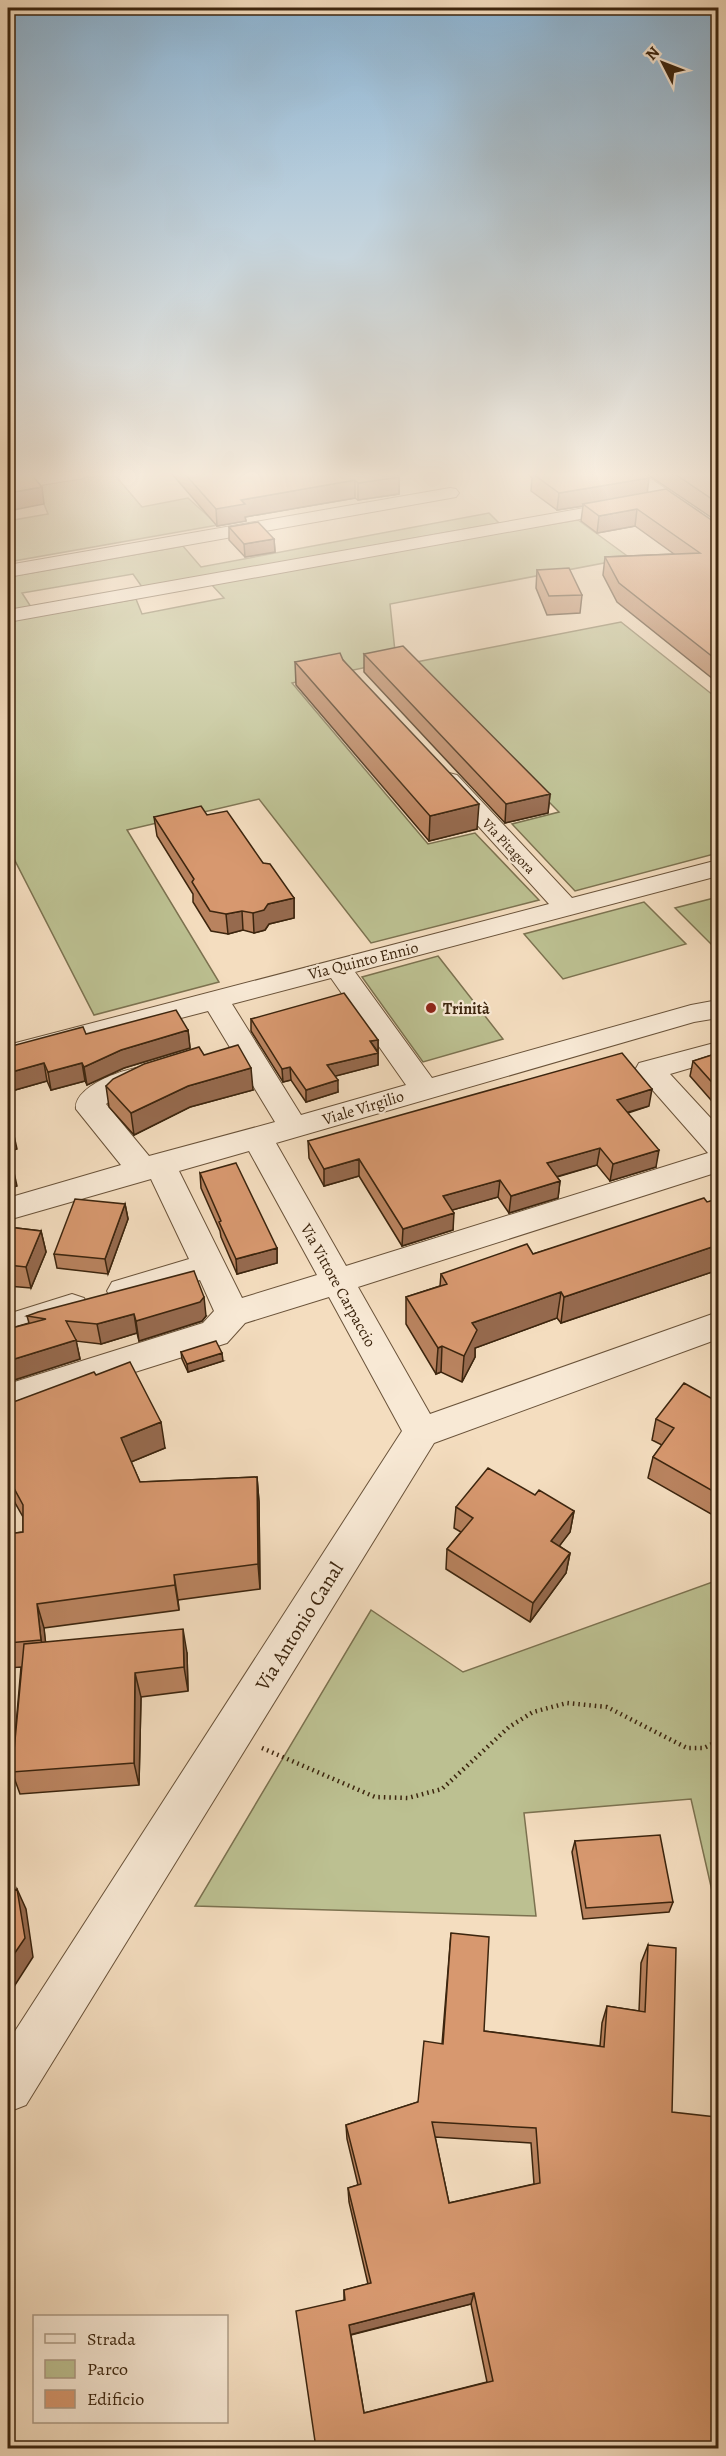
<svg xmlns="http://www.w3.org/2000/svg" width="726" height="2456" font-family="Alegreya,serif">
  <rect width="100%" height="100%" fill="#f4ddbf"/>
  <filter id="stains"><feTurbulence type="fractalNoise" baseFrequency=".00333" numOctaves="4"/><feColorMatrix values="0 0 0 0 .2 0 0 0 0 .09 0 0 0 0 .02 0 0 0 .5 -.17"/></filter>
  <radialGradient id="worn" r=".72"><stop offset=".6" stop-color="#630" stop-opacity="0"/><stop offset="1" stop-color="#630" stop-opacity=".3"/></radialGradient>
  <path fill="#bcc091" stroke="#7c7250" stroke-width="1.5" d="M108 474H114L142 507 188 498 218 525 8 562V521L48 514 44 504 30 487Z
    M489 513 499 523 142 587 133 574 22 593 31 607 8 611V577L183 546 201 567Z
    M578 520 630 558 390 604 396 661 292 683 428 844 475 833 539 900 371 943 259 799 127 830 219 982 94 1015 8 847V621L136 599 142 614 224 598 211 584 391 550Z
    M621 622 718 699V853L575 891 512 824 559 812 411 663Z
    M718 897V951L675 908Z
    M644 902 686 944 563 979 524 934Z
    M438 956 503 1039 423 1062 362 977Z
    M718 1580V1917L691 1799 524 1813 536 1916 195 1906 371 1610 463 1672Z"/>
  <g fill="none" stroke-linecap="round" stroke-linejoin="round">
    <defs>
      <path id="minor" d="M45 474H87L84 478 78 479 8 490V480Z
        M623 474H644L718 525V538L711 537Z
        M450 488 456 489 459 493 456 497 8 577V565Z
        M624 501 630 502 633 506 630 510 8 622V610Z
        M449 773 457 775 572 898 718 860V876L355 972 432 1078 691 1005 718 1000V1018L694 1022 276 1143 346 1266 708 1153 635 1070 639 1063 718 1042V1060L670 1074 718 1126V1172L358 1287 430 1414 718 1312V1339L434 1443 26 2105 8 2112V2042L402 1431 329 1297 245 1323 227 1343 8 1412V1384L203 1323 214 1311 200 1280 124 1304 112 1300 107 1291 112 1282 189 1259 151 1179 8 1220V1198L121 1165 76 1109C73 1084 138 1062 158 1067L162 1074 158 1081 112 1099 106 1104 149 1156 275 1122 208 1011 8 1063V1045L549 904 441 785 437 780 441 775ZM331 978 406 1085 301 1115 232 1004ZM249 1151 317 1275 242 1298 179 1171Z
        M72 1294 84 1298 89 1307 84 1316 8 1340V1314Z"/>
    </defs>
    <use href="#minor" stroke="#6a533a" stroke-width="2"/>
    <path stroke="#3c250e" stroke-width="4.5" stroke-dasharray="1.5 4" stroke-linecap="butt" d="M262 1748 375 1797 408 1798 442 1789 509 1727 533 1712 567 1703 607 1707 687 1748H704L718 1741"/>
    <use href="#minor" fill="#f8e9d5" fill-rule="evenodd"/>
  </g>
  <path fill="#b9835f" stroke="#3c250e" stroke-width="1.5" fill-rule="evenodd" d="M172 474H396L399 477V494L358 500 355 498 245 517 246 521 217 526Z
    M528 474H644L647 492 713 521 718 522 647 474H718V683L617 602 603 575 605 557 674 554 635 526 597 533 581 521 583 506 557 510 531 491 532 478Z
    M229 527 274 539 275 552 245 557 229 540Z
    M537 570 582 595 580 613 547 615 536 588Z
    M364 654 550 794 548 813 505 823 364 672Z
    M343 660 477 829 429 841 296 685 295 662Z
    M207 815 263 863 294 898V918L269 924 265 930 254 933 243 930 228 934 211 931 193 902V894L157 836 154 817Z
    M251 1019 378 1040V1065L335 1076 338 1092 306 1102 291 1080 283 1082 251 1031Z
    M188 1030 190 1048 124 1068 87 1085 85 1081 51 1090 47 1081 8 1092V1047L86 1034Z
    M718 1053V1108L690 1076 693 1061Z
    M204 1055 253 1090 190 1107 134 1135 109 1107 106 1086Z
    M649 1106 628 1113 656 1167 610 1181 597 1165 557 1177 560 1181 558 1198 509 1213 498 1197 452 1210 453 1230 402 1246 359 1176 324 1186 309 1158 308 1141Z
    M200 1173 277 1248V1263L237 1274 221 1237 220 1231 201 1188Z
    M718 1199V1270L561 1323 557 1318 475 1348V1357L462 1382 441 1372 436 1374 406 1324V1297L440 1286 441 1274 533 1254Z
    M125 1204 128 1219 108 1274 57 1268 54 1254Z
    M8 1227 41 1231 46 1252 31 1288 8 1286Z
    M27 1316H206L202 1321 139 1341 137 1333 101 1344 76 1341 80 1359 8 1382V1329L29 1323Z
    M181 1352 223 1361 188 1372 182 1359Z
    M96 1375 165 1448 131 1462 140 1482 257 1477 259 1502 260 1589 178 1600 179 1610 44 1628 45 1642 187 1653 188 1691 141 1697 139 1785 20 1794 12 1772 21 1667 8 1668V1534L23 1532V1517L15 1503 8 1505V1404Z
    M718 1402V1518L648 1478 653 1457 662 1445 652 1440 656 1419Z
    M535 1495 574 1511 570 1532 559 1546 570 1553 566 1573 530 1622 446 1569 447 1549 461 1532 454 1528 456 1507Z
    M575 1841 673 1902 669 1912 583 1919 572 1852Z
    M451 1933 484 2031 600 2046 602 2023 607 2006 639 2011 641 1963 648 1945 718 2448H316L344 2300V2290L368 2284 349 2202 348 2188 358 2185 347 2139 346 2125 418 2102 442 2044ZM435 2137 531 2143 534 2184 449 2203ZM471 2304 487 2382 364 2413 351 2335Z"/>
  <path fill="#966a4e" stroke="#3c250e" stroke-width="1.5" d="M399 477V494L358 500V483Z
    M649 478 647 495 583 504V506L557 510 559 493Z
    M355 480V498L245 517 246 521 217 526 216 509 241 500Z
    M42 487 44 504 8 511V493Z
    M637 509 635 526 597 533 599 516Z
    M274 539 275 552 245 557 244 544Z
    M550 794 548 813 505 823 506 804Z
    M479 804 477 829 429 841 430 816Z
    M294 898V918L269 924 265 930 254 933 253 913 268 904Z
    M242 911 243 930 228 934 226 914Z
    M188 1030 190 1048 124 1068 87 1085 84 1067 121 1050Z
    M378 1040V1052L370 1041Z
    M378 1053V1065L328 1078 327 1065Z
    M44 1063 47 1081 8 1092V1073Z
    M82 1063 85 1081 51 1090 48 1072Z
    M290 1067 291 1080 283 1082 282 1069Z
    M251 1068 253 1090 190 1107 134 1135 131 1113 188 1086Z
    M338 1080V1092L306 1102V1090Z
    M652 1089 649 1106 615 1116 617 1100Z
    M13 1131 17 1149 8 1152V1133Z
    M600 1148 597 1165 545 1180 547 1163Z
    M659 1150 656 1167 610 1181 613 1164Z
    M359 1159V1176L324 1186V1169Z
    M13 1168 17 1186 8 1189V1169Z
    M500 1180 498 1197 442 1213 443 1196Z
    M560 1181 558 1198 509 1213 511 1196Z
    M125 1204 128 1219 108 1274 105 1259Z
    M454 1213 453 1230 402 1246 403 1229Z
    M41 1231 46 1252 31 1288 26 1267Z
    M718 1245V1270L561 1323 564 1297Z
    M277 1248V1263L237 1274 236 1259Z
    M561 1292 557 1318 475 1348V1357L462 1382 464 1356 472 1323Z
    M204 1297 206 1316 202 1321 139 1341 136 1321Z
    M134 1314 137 1333 101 1344 97 1324Z
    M76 1340 80 1359 8 1382V1361Z
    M442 1346 441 1372 436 1374 438 1348Z
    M222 1353 223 1361 188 1372 187 1364Z
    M161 1422 165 1448 126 1464 121 1438Z
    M8 1477 15 1503 8 1505Z
    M257 1477 259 1502 260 1589 258 1564Z
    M574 1511 570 1532 548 1561 551 1541Z
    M570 1553 566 1573 530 1622 533 1603Z
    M174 1575 178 1600 179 1610 175 1585Z
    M37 1604 44 1628 48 1664 41 1640Z
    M183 1629 187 1653 188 1691 184 1667Z
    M135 1673 141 1697 139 1785 134 1763Z
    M17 1889 26 1909 33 1957 8 1996V1963Z
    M474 2293 471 2304 349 2335V2325Z"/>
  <path fill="#d7986f" stroke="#3c250e" stroke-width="1.5" fill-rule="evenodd" d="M8 474H31L42 487 8 493Z
    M185 474H396L399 477 358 483 355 480 241 500 245 504 216 509Z
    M533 474H644L649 478 559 493Z
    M675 474H718V503Z
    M666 489 713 521 718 522V661L619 583 605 557 700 553 637 509 599 516 583 504Z
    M258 522 274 539 244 544 229 527Z
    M569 568 582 595 549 596 537 570Z
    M403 646 550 794 506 804 364 654Z
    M340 653 343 660 479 804 430 816 295 662Z
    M201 806 207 815 227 811 263 863 270 864 294 898 268 904 264 910 253 913 242 911 226 914 210 911 192 882 194 879 154 817Z
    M344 993 378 1040 370 1041 378 1053 327 1065 338 1080 306 1090 290 1067 282 1069 251 1019Z
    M176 1010 188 1030 121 1050 84 1067 82 1063 48 1072 44 1063 8 1073V1047L83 1027 86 1034Z
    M238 1045 251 1068 188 1086 131 1113 106 1086 113 1079 144 1064 199 1047 204 1055Z
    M622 1053 652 1089 617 1100 659 1150 613 1164 600 1148 547 1163 560 1181 511 1196 500 1180 443 1196 454 1213 403 1229 359 1159 324 1169 308 1141Z
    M718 1053V1089L693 1061Z
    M8 1115 13 1131 8 1133Z
    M8 1154 13 1168 8 1169Z
    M236 1163 277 1248 236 1259 219 1222 221 1221 200 1173Z
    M704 1198 707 1202 718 1199V1245L564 1297 561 1292 472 1323 477 1330 464 1356 442 1346 438 1348 406 1297 447 1284 441 1274 527 1244 533 1254Z
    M75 1199 125 1204 105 1259 54 1254Z
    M8 1227 41 1231 26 1267 8 1265Z
    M194 1271 204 1297 200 1302 136 1321 134 1314 97 1324 66 1321 76 1340 8 1361V1329L46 1319 27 1316 38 1312Z
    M216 1341 222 1353 187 1364 181 1352Z
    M130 1362 161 1422 121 1438 140 1482 257 1477 258 1564 174 1575 175 1585 37 1604 41 1640 8 1643V1534L23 1532V1505L8 1477V1404L94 1372 96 1375Z
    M684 1383 718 1402V1494L653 1457 674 1428 656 1419Z
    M488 1468 535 1495 539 1490 574 1511 551 1541 570 1553 533 1603 447 1549 473 1518 456 1507Z
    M183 1629 184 1667 135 1673 134 1763 12 1772 24 1644Z
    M660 1835 673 1902 586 1908 575 1841Z
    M17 1889 25 1938 8 1963V1893Z
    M451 1933 489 1937 484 2031 604 2047 607 2006 645 2012 648 1945 676 1948 672 2112 716 2117 718 2160V2448H316L296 2311 345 2300 344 2290 371 2283 348 2188 361 2184 346 2125 418 2102 424 2041 443 2044ZM432 2122 536 2128 540 2183 449 2203ZM474 2293 493 2381 364 2413 349 2325Z"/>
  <linearGradient id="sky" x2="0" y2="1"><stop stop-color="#8cb6d7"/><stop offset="0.58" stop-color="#faf0e2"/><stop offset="1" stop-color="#faf0e2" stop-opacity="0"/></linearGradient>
  <rect width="726" height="818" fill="url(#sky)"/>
  <circle fill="#8f2418" stroke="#f8e9d5" stroke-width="2" cx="431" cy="1008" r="6"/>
  <g text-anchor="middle" stroke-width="4.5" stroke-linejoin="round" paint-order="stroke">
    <g font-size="14" fill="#3c250e" stroke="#f8e9d5">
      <text transform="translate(509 846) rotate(47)" y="5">Via Pitagora</text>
    </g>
    <g font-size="16" fill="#3c250e" stroke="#f8e9d5">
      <text transform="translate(363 960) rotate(-14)" y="6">Via Quinto Ennio</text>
      <text transform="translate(363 1107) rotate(-17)" y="6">Viale Virgilio</text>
      <text transform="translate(339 1285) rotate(61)" y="6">Via Vittore Carpaccio</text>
    </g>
    <g font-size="16" font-weight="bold" fill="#3c250e" stroke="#f8e9d5" text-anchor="start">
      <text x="443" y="1014">Trinità</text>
    </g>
    <g font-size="20" fill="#3c250e" stroke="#f8e9d5">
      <text transform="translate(299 1626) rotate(-58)" y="7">Via Antonio Canal</text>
    </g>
  </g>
  <rect width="726" height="2456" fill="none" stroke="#f4ddbf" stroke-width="30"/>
  <rect x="9" y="9" width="708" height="2438" fill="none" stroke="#3c250e" stroke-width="3"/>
  <rect x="15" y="15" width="696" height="2426" fill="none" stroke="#3c250e" stroke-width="1.5"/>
  <rect x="33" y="2315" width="195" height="108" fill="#f8e9d5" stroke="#ad9b85" stroke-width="1.5"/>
  <rect x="45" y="2334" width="30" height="9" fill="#f8e9d5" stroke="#ad9b85" stroke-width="1.5"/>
  <text x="87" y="2345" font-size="18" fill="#3c250e">Strada</text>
  <rect x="45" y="2360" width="30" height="18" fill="#bcc091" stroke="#ad9b85" stroke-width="1.5"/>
  <text x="87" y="2375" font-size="18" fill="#3c250e">Parco</text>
  <rect x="45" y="2390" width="30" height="18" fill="#d7986f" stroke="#ad9b85" stroke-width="1.5"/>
  <text x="87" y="2405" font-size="18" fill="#3c250e">Edificio</text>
  <g transform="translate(663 63) rotate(312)" stroke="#f8e9d5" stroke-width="4.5" paint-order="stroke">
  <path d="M0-4.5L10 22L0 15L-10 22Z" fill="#3c250e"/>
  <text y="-9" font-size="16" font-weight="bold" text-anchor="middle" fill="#3c250e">N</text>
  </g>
  <rect width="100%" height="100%" filter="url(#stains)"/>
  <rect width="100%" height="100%" fill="url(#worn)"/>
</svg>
